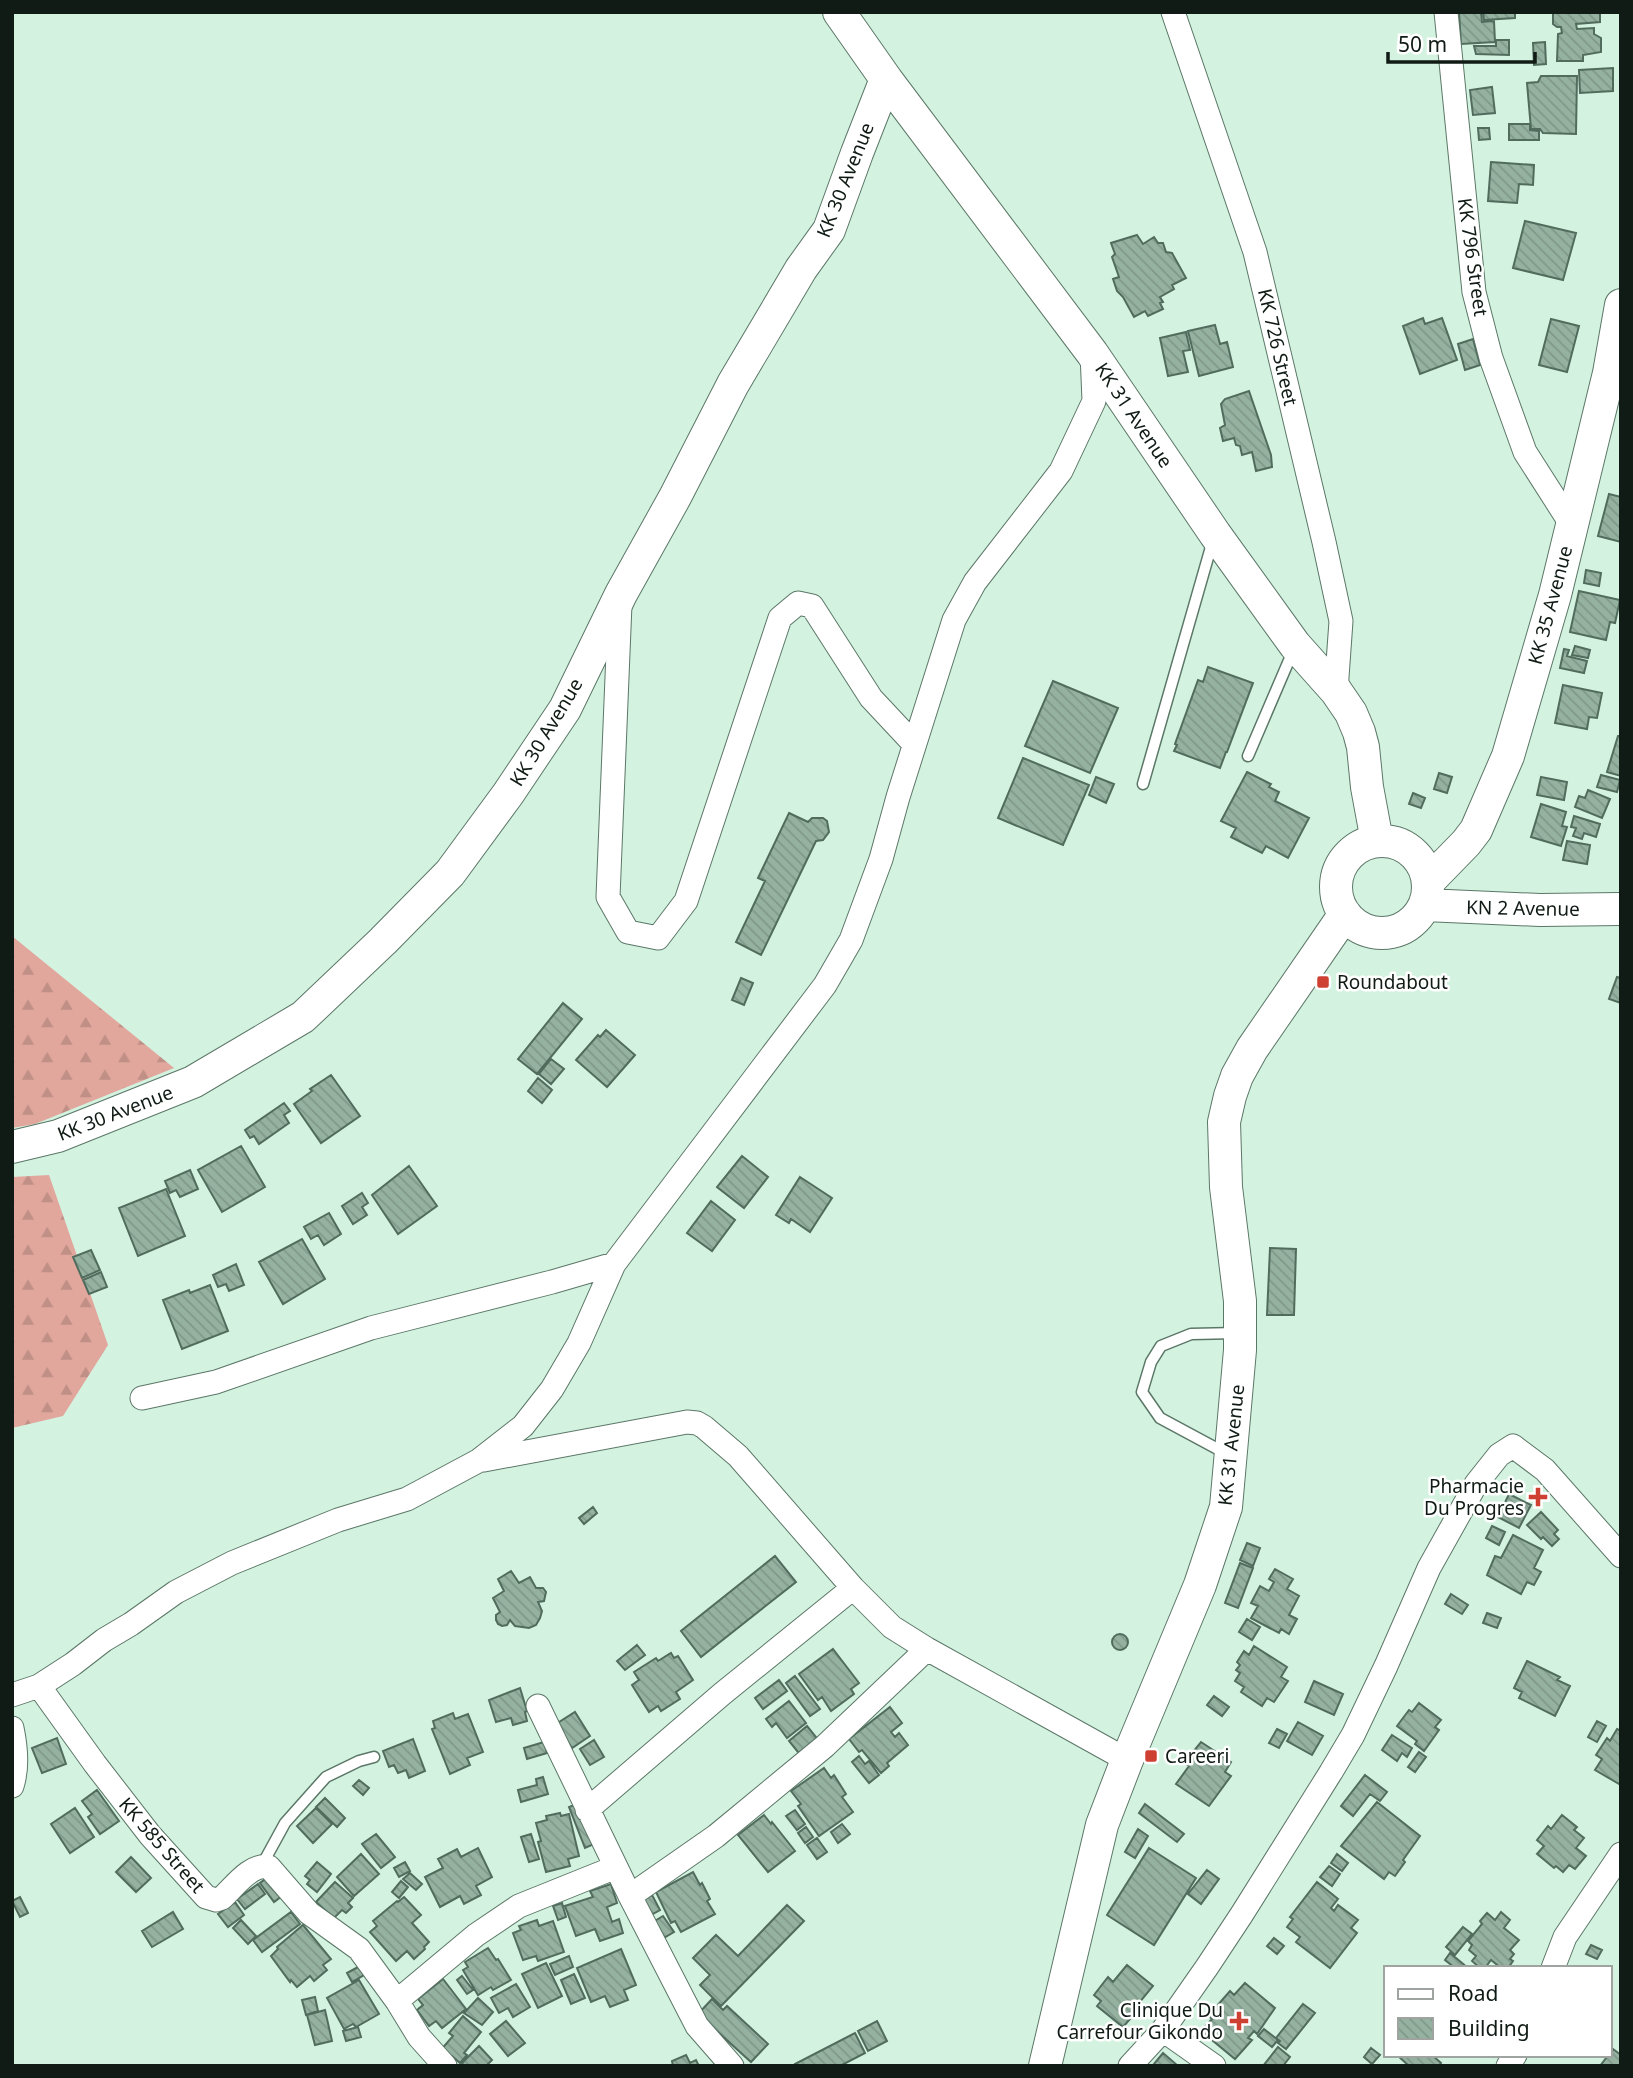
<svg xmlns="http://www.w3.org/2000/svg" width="1633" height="2078" font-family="'Noto Sans',sans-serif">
  <defs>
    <pattern id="forest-firs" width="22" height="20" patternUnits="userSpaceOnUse" patternTransform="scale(1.75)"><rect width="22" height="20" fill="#e1a79d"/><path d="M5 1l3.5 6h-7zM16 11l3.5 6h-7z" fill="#c08f86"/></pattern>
    <pattern id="building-back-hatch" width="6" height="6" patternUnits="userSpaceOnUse" patternTransform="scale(1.75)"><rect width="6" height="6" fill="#95b2a1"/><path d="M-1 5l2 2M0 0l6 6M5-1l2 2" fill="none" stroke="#7f988a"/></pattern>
  </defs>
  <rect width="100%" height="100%" fill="#d4f2e0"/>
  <path fill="url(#forest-firs)" d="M12 936 174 1068 35 1124 12 1128Z
    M49 1175 108 1345 63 1416 12 1428V1177Z"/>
  <path fill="url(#building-back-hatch)" stroke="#516c5d" stroke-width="2" d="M1459 12H1481L1482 22 1494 21 1495 42 1461 44Z
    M1483 12H1515V18L1484 20Z
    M1553 12H1600V22L1576 24 1577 29 1594 28V34L1601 38V52L1583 55V61H1557L1558 34 1562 33 1561 27H1557L1553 24Z
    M1496 40H1509V55L1476 54 1474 46H1496Z
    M1545 42 1546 64 1534 65 1533 43Z
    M1613 68V91L1580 93 1579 70Z
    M1541 76H1577L1576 134 1543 133 1540 129H1531L1527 83 1538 82Z
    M1492 87 1495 113 1473 115 1470 90Z
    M1509 124H1530V130L1539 131V140H1509Z
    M1478 128H1489L1490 139 1479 140Z
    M1491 162 1534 165 1533 185 1519 184 1517 203 1488 201Z
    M1525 221 1576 233 1563 280 1513 268Z
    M1137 235 1143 244 1154 237 1158 243H1163L1166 252 1172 253 1186 278 1172 285 1174 289 1160 297 1163 302 1160 303 1163 309 1148 316 1145 311 1134 317 1123 297 1117 291 1113 279 1119 277 1112 257 1115 254 1111 243Z
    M1423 318 1425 324 1442 318 1457 360 1420 374 1403 326Z
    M1551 319 1579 326 1567 372 1539 365Z
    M1215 325 1220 344 1227 342 1233 367 1199 376 1188 331Z
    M1186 332 1190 350 1183 351 1188 372 1168 376 1160 338Z
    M1473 339 1480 365 1465 370 1458 344Z
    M1249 391 1271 455 1272 467 1256 471 1252 452 1242 455 1240 446 1236 445 1234 438 1223 441 1220 428 1225 425 1221 404 1225 399Z
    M1609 494 1621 497V542L1598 536Z
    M1586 570 1601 573 1599 586 1584 583Z
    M1579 591 1620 600 1615 623 1610 622 1606 640 1570 632Z
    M1575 646 1590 650 1588 658 1572 655Z
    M1564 649 1569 650 1567 656 1587 661 1584 673 1560 668Z
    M1208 667 1253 683 1227 752H1226L1220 768 1174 751 1177 745 1175 744 1198 680 1203 682Z
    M1053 681 1118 708 1090 773 1025 746Z
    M1563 685 1602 693 1597 718 1589 717 1587 729 1555 723Z
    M1618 736H1621V776L1607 772Z
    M1023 758 1089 785 1063 845 998 818Z
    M1247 772 1271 784 1269 787 1279 792 1275 801 1309 818 1288 858 1266 846 1262 853 1231 837 1236 828 1221 821Z
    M1439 773 1452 777 1447 793 1434 789Z
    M1601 775 1620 780 1617 792 1597 787Z
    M1096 777 1114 784 1106 803 1089 795Z
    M1541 777 1567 782 1564 800 1537 795Z
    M1588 790 1610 799 1602 818 1575 807 1579 796 1585 798Z
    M1413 793 1425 798 1421 808 1409 804Z
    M1541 804 1566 812 1562 826 1567 827 1561 846 1531 837Z
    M789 813 808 822 812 818H823L827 821 829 832 823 840 816 841 761 955 736 942 765 881 758 878Z
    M1574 816 1600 824 1596 837 1584 833 1582 839 1573 836 1576 828 1571 827Z
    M1567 841 1590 845 1587 864 1563 860Z
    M1617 977 1621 978V1003L1609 999Z
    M741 978 753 983 744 1005 732 1000Z
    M563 1003 582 1019 537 1074 518 1059Z
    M606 1030 635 1055 607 1087 576 1060 598 1035 600 1037Z
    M551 1059 564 1069 551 1084 539 1074Z
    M331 1075 360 1116 321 1143 294 1104 312 1091 310 1089Z
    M538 1078 552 1090 542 1103 528 1091Z
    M284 1103 290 1111 284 1115 289 1123 259 1144 254 1136 250 1138 245 1130Z
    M241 1146 265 1187 222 1212 198 1170Z
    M742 1156 768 1177 744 1208 717 1187Z
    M409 1166 437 1206 398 1234 372 1195Z
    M190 1170 198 1189 180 1197 176 1190 170 1193 165 1181Z
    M800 1177 832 1198 810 1232 791 1219 789 1223 776 1215Z
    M166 1189 185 1236 138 1256 119 1208Z
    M362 1193 368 1203 362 1207 367 1215 353 1224 342 1206Z
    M711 1201 735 1220 712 1251 687 1233Z
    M329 1213 341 1234 324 1245 318 1235 311 1239 304 1227Z
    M302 1239 325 1279 283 1304 259 1262Z
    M1270 1248 1296 1249 1294 1315H1267Z
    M91 1250 100 1270 82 1278 73 1257Z
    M236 1264 244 1285 229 1291 226 1284 218 1287 213 1275Z
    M101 1272 107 1287 89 1294 83 1280Z
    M210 1285 228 1331 182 1349 163 1300 189 1290 190 1293Z
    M1509 1494 1531 1505 1519 1528 1498 1517Z
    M593 1507 597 1513 584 1524 579 1518Z
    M1541 1512 1558 1530 1554 1534 1559 1539 1552 1546 1543 1537 1541 1539 1527 1525Z
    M1492 1526 1505 1532 1499 1545 1486 1538Z
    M1513 1535 1543 1550 1534 1568 1541 1572 1534 1585 1527 1582 1521 1594 1487 1575 1495 1556 1501 1558Z
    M1247 1543 1260 1548 1253 1566 1240 1560Z
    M775 1556 796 1582 701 1657 681 1631Z
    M1240 1563 1253 1568 1238 1608 1225 1603Z
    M1275 1569 1293 1579 1287 1589 1299 1596 1289 1615 1297 1619 1289 1634 1281 1629 1279 1633 1251 1618 1258 1606 1251 1603 1260 1586 1269 1591 1274 1582 1269 1579Z
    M511 1571 519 1583 530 1577 536 1588H543L546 1592 544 1601 538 1602 542 1611 540 1618 536 1625 529 1628 515 1626 510 1620 507 1625 502 1626 498 1624 496 1620V1615L500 1612 493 1598 504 1591 498 1579Z
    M1451 1594 1468 1605 1462 1614 1445 1604Z
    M1487 1613 1501 1618 1497 1628 1483 1623Z
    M1247 1619 1260 1627 1252 1640 1239 1632Z
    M1112 1642a8 8 0 1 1 16 0a8 8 0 1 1-16 0Z
    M637 1645 645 1655 625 1670 617 1661Z
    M1254 1646 1287 1667 1281 1677 1288 1681 1274 1702 1267 1698 1262 1706 1241 1692 1244 1687 1235 1681 1240 1673 1236 1670 1240 1665 1237 1662 1244 1651 1249 1655Z
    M833 1649 859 1683 851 1689 854 1694 831 1711 822 1697 818 1700 799 1674Z
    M671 1653 674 1658 678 1656 693 1680 676 1692 680 1699 661 1711 658 1706 649 1712 632 1685 639 1680 634 1672 656 1658 658 1661Z
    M1527 1661 1560 1677 1557 1680 1570 1686 1555 1716 1519 1698 1522 1692 1514 1688Z
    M795 1676 820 1709 810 1716 786 1683Z
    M779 1680 787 1691 763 1709 755 1698Z
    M1314 1681 1343 1694 1334 1715 1305 1702Z
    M520 1688 527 1711 525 1712 527 1721 513 1725 511 1718 496 1722 489 1700Z
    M1214 1696 1229 1707 1222 1716 1207 1705Z
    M789 1701 806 1723 787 1738 776 1723 772 1727 766 1719Z
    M1419 1703 1441 1720 1435 1727 1439 1730 1424 1751 1415 1744 1417 1741 1397 1726 1409 1710 1412 1712Z
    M890 1707 902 1723 891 1732 895 1737 899 1733 908 1745 887 1763 889 1766 881 1773 862 1750 859 1752 849 1739Z
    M575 1712 590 1736 572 1748 556 1724Z
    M453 1713 455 1719 468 1714 483 1752 467 1758 470 1765 450 1774 432 1729 435 1728 433 1721Z
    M1597 1721 1606 1726 1597 1742 1588 1737Z
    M1298 1722 1323 1736 1312 1755 1287 1741Z
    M807 1726 820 1742 802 1757 789 1741Z
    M1277 1729 1287 1734 1279 1748 1269 1743Z
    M1617 1729 1621 1731V1781L1619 1784 1595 1770 1602 1759 1596 1755 1607 1738 1610 1741Z
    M1392 1735 1412 1748 1407 1757 1402 1753 1397 1761 1382 1750Z
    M57 1738 66 1764 42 1773 32 1748Z
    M413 1739 425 1771 409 1778 406 1770 398 1773 394 1765 389 1767 383 1751Z
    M594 1740 604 1757 590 1765 580 1749Z
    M544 1742 547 1753 527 1759 524 1748Z
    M1201 1742 1231 1762 1225 1772 1231 1776 1209 1806 1176 1784 1189 1766 1184 1763Z
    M1419 1752 1426 1757 1415 1772 1408 1767Z
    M859 1756 865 1764 869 1761 879 1775 869 1783 852 1762Z
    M824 1768 831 1778 834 1775 846 1794 842 1797 853 1812 819 1836 798 1806 801 1804 791 1791Z
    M1365 1775 1387 1792 1380 1801 1370 1794 1353 1816 1341 1806Z
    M543 1777 548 1794 521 1802 518 1790 537 1785 536 1779Z
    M359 1780 369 1788 363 1795 353 1786Z
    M97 1790 119 1821 100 1834 88 1817 92 1814 82 1801Z
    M325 1798 345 1818 337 1827 316 1807Z
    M1377 1802 1420 1836 1403 1860 1405 1862 1395 1876 1389 1872 1384 1879 1341 1846Z
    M577 1804 594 1844 585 1848 569 1807Z
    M1145 1804 1184 1834 1177 1842 1139 1813Z
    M75 1808 94 1837 70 1853 51 1824Z
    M316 1808 332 1824 313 1843 297 1826Z
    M795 1810 805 1824 797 1830 786 1816Z
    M560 1813 561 1816 569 1814 579 1856 568 1859 570 1866 546 1872 538 1842 541 1841 536 1823 547 1820 546 1816Z
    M764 1815 771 1824 772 1822 795 1851 768 1872 738 1835Z
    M1562 1815 1577 1827 1574 1830 1584 1838 1576 1848 1586 1856 1575 1869 1569 1865 1563 1872 1556 1866 1554 1868 1537 1854 1544 1846 1537 1840 1548 1826 1551 1829Z
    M842 1824 850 1834 838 1843 831 1832Z
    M806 1827 813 1837 805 1843 798 1833Z
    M1138 1829 1148 1836 1135 1858 1125 1852Z
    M376 1834 395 1857 381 1868 362 1844Z
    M531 1834 539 1859 529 1862 521 1837Z
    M817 1838 827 1852 817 1859 807 1845Z
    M478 1848 492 1877 476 1886 481 1895 464 1904 460 1896 440 1907 425 1877 443 1868 438 1859 457 1849 461 1857Z
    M1149 1848 1196 1878 1154 1945 1107 1915Z
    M361 1854 379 1874 354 1896 337 1877Z
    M1337 1854 1348 1863 1342 1871 1331 1863Z
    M131 1857 151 1878 136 1892 116 1872Z
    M317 1862 331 1874 317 1892 307 1884 310 1880 305 1876Z
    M405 1862 410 1871 399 1877 394 1868Z
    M1329 1866 1340 1874 1332 1886 1320 1877Z
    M1207 1870 1219 1879 1201 1904 1188 1894Z
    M693 1872 700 1885 702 1883 710 1899 707 1901 715 1914 681 1932 675 1921 671 1923 656 1892Z
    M410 1873 422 1884 416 1890 403 1879Z
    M268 1877 282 1896 274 1902 260 1883Z
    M401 1881 408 1887 399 1898 392 1892Z
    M335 1882 353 1898 348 1903 352 1907 346 1913 342 1910 334 1918 316 1902Z
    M1317 1882 1338 1899 1331 1908 1334 1911 1338 1905 1358 1920 1351 1928 1357 1933 1330 1968 1296 1942 1300 1937 1287 1927 1293 1919 1290 1917Z
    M258 1884 265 1894 245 1909 237 1899Z
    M611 1884 617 1903 607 1907 612 1922 619 1919 623 1933 600 1941 595 1929 576 1936 565 1906 593 1897 590 1891Z
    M652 1895 660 1910 651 1915 643 1900Z
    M20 1897 28 1913 20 1917 12 1901Z
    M404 1897 421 1915 412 1923 429 1942 424 1947 425 1949 414 1959 407 1951 396 1961 370 1932 377 1926 373 1921 397 1901 398 1902Z
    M235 1902 244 1915 228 1927 218 1914Z
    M562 1903 566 1917 558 1920 553 1906Z
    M787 1905 804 1921 721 2006 700 1985 710 1975 693 1958 716 1935 738 1956Z
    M173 1912 183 1929 152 1947 142 1931Z
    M291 1912 300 1924 262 1952 253 1940Z
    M1501 1912 1510 1920 1504 1928 1519 1940 1510 1950 1514 1954 1510 1959 1513 1961 1508 1968H1501L1491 1960 1485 1968H1480L1472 1961 1476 1956 1469 1950 1472 1945 1468 1941 1482 1924 1480 1921 1487 1913 1495 1920Z
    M663 1916 674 1932 662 1939 653 1922Z
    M241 1920 256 1936 248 1944 233 1928Z
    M537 1920 539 1926 553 1921 564 1952 538 1961 536 1956 523 1960 513 1933 521 1930 519 1926Z
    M303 1925 331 1959 323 1965 327 1970 314 1981 310 1976 297 1987 291 1980 290 1982 271 1956 278 1949 277 1947Z
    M1463 1927 1472 1934 1455 1955 1446 1947Z
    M1274 1938 1284 1946 1277 1954 1267 1946Z
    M1591 1945 1602 1950 1597 1959 1586 1954Z
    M488 1948 496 1960 498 1959 511 1980 493 1990 491 1987 478 1995 463 1970 468 1967 465 1962Z
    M621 1949 636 1985 624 1990 628 2000 610 2007 605 1996 591 2002 577 1968Z
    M1450 1953 1468 1968H1455L1445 1960Z
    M569 1956 573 1967 555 1975 550 1964Z
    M546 1963 562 1996 538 2008 522 1974Z
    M1127 1965 1153 1986 1134 2009 1137 2011 1123 2027 1097 2006 1101 2001 1094 1995 1108 1977 1113 1982Z
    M360 1966 364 1975 352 1982 347 1973Z
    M574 1974 585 1998 571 2004 561 1980Z
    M462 1976 473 1990 467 1994 457 1980Z
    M443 1979 466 2009 442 2028 436 2021 429 2026 417 2010 423 2005 418 1999Z
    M359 1980 379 2014 356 2027 353 2024 344 2029 327 1998Z
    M1245 1983 1275 2008 1257 2034 1254 2031 1248 2038 1252 2040 1235 2059 1201 2031 1212 2019 1210 2017 1218 2008 1216 2007 1230 1991 1234 1995Z
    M516 1984 530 2007 513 2017 508 2008 499 2013 491 1998Z
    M315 1997 318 2011 306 2015 302 2000Z
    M478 1998 493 2012 482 2025 464 2013Z
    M712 1999 723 2010 727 2006 768 2044 751 2062 698 2014Z
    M1303 2004 1315 2013 1286 2049 1278 2043 1280 2041 1276 2038Z
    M325 2010 332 2041 315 2045 307 2015Z
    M463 2016 481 2032 464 2053 467 2055 460 2063 452 2056 449 2059 440 2051 453 2036 449 2033Z
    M506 2021 525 2043 508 2056 490 2034Z
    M877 2021 887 2041 868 2051 858 2031Z
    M358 2027 361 2037 346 2041 343 2031Z
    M1264 2029 1278 2040 1272 2047 1258 2036Z
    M855 2033 865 2053 840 2066H796L795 2064Z
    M479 2046 492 2060 486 2066H464L462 2063Z
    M1278 2047 1290 2057 1283 2066H1263Z
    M1371 2048 1380 2055 1372 2064 1364 2057Z
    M1613 2049 1621 2055V2066H1600Z
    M1163 2053 1178 2066H1156L1154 2064Z
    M686 2055 690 2063 696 2060 699 2066H673L672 2061Z
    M1397 2055H1432L1441 2063 1439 2066H1409Z"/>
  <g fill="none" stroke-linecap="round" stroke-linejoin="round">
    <defs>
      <path id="lane" d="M1248 756 1293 651
        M1143 784 1213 540
        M1227 1454 1160 1418 1142 1392 1151 1362 1161 1346 1191 1334 1237 1333
        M262 1865 285 1823 326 1777 359 1761 374 1757"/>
      <path id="street" d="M1173 12 1255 252 1324 542 1341 621 1336 691
        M1446 12 1474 292 1491 358 1525 452 1571 524
        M620 604 608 897 628 932 658 938 686 901 780 618 798 603 812 606 871 698 914 744
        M142 1398 216 1382 371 1328 552 1282 614 1264
        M484 1460 687 1422 697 1423 704 1427 738 1456 853 1588
        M39 1686 95 1764 150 1835 206 1897 216 1900 222 1898C234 1887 251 1863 269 1867L309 1913 359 1949 397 2001 419 2037 445 2066
        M12 1695 39 1686 73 1664 104 1640 131 1624 176 1592 232 1563 338 1520 407 1499 478 1461 523 1426 552 1389 579 1343 614 1264 825 985 851 940 881 859 898 797 954 620 975 582 1061 471 1094 401 1092 353
        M538 1706 630 1896 697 2026 732 2066
        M12 1728C16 1747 18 1768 12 1786
        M587 1810 722 1694 853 1588 892 1627 927 1649 1127 1760
        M630 1896 716 1836 825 1746 927 1649
        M1553 1968 1565 1937 1621 1854
        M397 2001 476 1935 519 1906 616 1867
        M1163 2030 1214 2066
        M1130 2066 1163 2030 1207 1967 1242 1914 1331 1772 1353 1735 1386 1666 1429 1568 1476 1484 1499 1455 1513 1446 1545 1470 1621 1556
        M1508 2066 1515 2055"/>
      <path id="secondary" d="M839 12 886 79 1092 353 1215 534 1295 645 1336 691 1351 713 1359 732 1363 747 1367 787 1377 841
        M1336 887a46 46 0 1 1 92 0a46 46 0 1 1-92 0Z
        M1429 881 1466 843 1476 830 1508 756 1555 595 1609 373 1621 305
        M1425 905 1540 910 1621 909
        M12 1147 58 1136 193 1082 303 1017 383 941 450 873 508 794 565 709 621 594 675 497 733 384 801 269 829 230 857 153 886 79
        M1045 2066 1102 1825 1127 1760 1200 1585 1226 1507 1240 1350V1301L1226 1187 1224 1122 1230 1096 1237 1076 1252 1049 1345 914"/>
    </defs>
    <use href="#lane" stroke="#5b7767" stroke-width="13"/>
    <use href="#street" stroke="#5b7767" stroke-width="25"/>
    <use href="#secondary" stroke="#5b7767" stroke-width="34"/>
    <use href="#lane" stroke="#fff" stroke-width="10"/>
    <use href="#street" stroke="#fff" stroke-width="23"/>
    <use href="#secondary" stroke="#fff" stroke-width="32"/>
  </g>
  <g fill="#ce4132" stroke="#fff" stroke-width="2.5">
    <rect x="1316" y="975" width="14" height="14" rx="3.5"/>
    <path d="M1534.5 1486.5h7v7h7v7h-7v7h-7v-7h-7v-7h7z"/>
    <rect x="1144" y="1749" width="14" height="14" rx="3.5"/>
    <path d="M1235.5 2010.5h7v7h7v7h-7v7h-7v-7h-7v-7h7z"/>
  </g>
  <g text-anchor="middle" stroke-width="5" stroke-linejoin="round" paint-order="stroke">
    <g font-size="19" fill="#101b15" stroke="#fff">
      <text transform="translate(845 180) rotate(-68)" y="7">KK 30 Avenue</text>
      <text transform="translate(1473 257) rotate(82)" y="7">KK 796 Street</text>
      <text transform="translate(1278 347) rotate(77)" y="7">KK 726 Street</text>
      <text transform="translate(1134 415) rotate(56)" y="7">KK 31 Avenue</text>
      <text transform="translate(1550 605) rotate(-75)" y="7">KK 35 Avenue</text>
      <text transform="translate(546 732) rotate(-59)" y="7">KK 30 Avenue</text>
      <text transform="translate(1523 908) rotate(1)" y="7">KN 2 Avenue</text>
      <text transform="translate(115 1113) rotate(-21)" y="7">KK 30 Avenue</text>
      <text transform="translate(1231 1445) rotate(-84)" y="7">KK 31 Avenue</text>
      <text transform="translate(162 1845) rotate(49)" y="7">KK 585 Street</text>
    </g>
    <g font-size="19" fill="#101b15" stroke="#fff" text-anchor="start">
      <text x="1337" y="989">Roundabout</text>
      <text x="1524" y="1493" text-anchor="end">Pharmacie<tspan x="1524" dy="22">Du Progres</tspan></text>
      <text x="1165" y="1763">Careeri</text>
      <text x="1223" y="2017" text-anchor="end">Clinique Du<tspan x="1223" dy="22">Carrefour Gikondo</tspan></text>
    </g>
  </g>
  <rect width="1633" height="2078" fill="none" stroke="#101b15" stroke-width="28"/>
  <rect x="1384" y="1966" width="228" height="91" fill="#ffffff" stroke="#9fa4a1" stroke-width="2"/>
  <rect x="1398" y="1989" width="35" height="10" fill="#ffffff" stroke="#9fa4a1" stroke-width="2"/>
  <text x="1448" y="2001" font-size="21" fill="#101b15">Road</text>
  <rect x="1398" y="2018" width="35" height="21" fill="url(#building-back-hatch)" stroke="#9fa4a1" stroke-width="2"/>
  <text x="1448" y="2036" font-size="21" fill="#101b15">Building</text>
  <path d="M1388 52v10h147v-10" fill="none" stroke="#101b15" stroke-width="3.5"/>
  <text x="1398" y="52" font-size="21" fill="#101b15" stroke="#ffffff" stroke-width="5" paint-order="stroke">50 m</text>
</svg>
